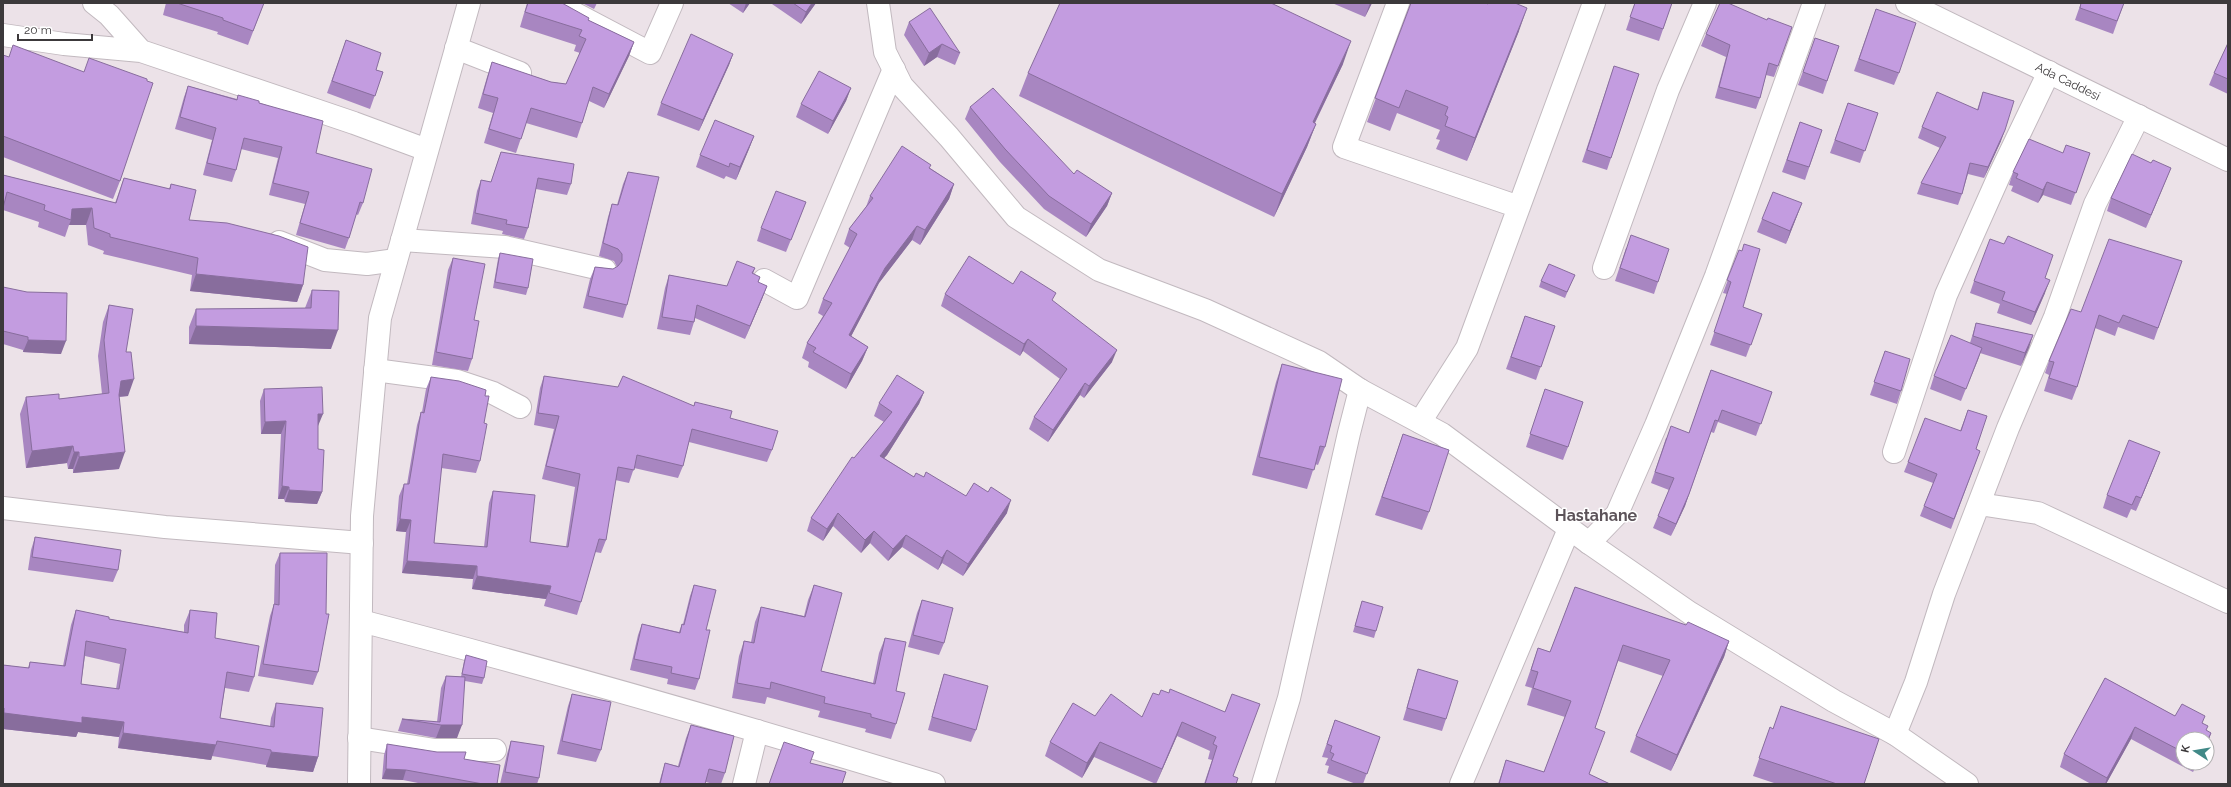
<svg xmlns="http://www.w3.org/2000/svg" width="2231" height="787" font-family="Raleway,sans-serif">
  <rect width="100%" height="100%" fill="#ece2e8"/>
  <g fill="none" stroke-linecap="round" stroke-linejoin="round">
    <defs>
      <path id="street" d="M94 3 109 15 141 51
        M555 3 650 53 672 3
        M1398 3 1344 147 1519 207
        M3 35 64 44 141 51 354 123 427 150
        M456 48 520 73
        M402 240 505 247 605 270
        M279 242 325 260 367 264 396 260
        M1604 268 1668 90 1705 3
        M764 280 797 298 894 69
        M375 370 457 381 493 393 520 407
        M1420 422 1467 348 1594 3
        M1894 452 1946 295 1999 176 2049 72
        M1979 504 2038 513 2228 602
        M1589 543 1617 514 1656 425 1716 276 1814 3
        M1895 734 1916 682 1944 594 2008 428 2055 317 2095 204 2139 116
        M359 738 435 750H495
        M744 784 757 731
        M1461 784 1569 529"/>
      <g id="secondary">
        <path d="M878 3 885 52 902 86 949 137 1016 217 1099 270 1205 310 1319 362 1360 390 1442 434 1589 543 1690 613 1834 701 1895 734 1967 784"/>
        <path id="s1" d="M1907 3 2228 160"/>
        <path d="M3 508 165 527 362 543"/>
        <path d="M361 621C553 671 744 726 934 784"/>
        <path d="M359 784 362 516 380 318 469 3"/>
        <path d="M1263 784 1289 698 1349 433 1360 390"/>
      </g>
    </defs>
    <use href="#street" stroke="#c2b9bf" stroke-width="24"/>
    <use href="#secondary" stroke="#c2b9bf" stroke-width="24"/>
    <use href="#street" stroke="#fff" stroke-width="22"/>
    <use href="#secondary" stroke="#fff" stroke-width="22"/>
  </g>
  <path fill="#a886c1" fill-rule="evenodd" d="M166 3H264L248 45 217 34 218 32 163 15Z
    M527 3H562L588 20 634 42 629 56 604 108 589 101 582 123 577 138 526 123 516 153 484 143 493 113 478 108 487 77 492 62 551 82 566 84 580 53 574 51 576 45 520 27Z
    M582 3H597L594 9Z
    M728 3H750L743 13Z
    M772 3H816L801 24 772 4Z
    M1332 3H1372L1365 17Z
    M1410 3H1486L1519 31 1467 161 1436 149 1440 140 1436 139 1440 130 1397 113 1390 131 1367 122 1410 7Z
    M1635 3H1672L1659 41 1626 30Z
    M2081 3H2124L2113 34 2075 20Z
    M1876 9 1899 73 1894 85 1854 71Z
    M1767 20 1792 27 1774 77 1766 75 1760 98 1756 109 1715 98 1726 57 1701 46 1706 34Z
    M909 22 960 53 955 65 937 57 924 66 904 35Z
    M1815 38 1839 46 1823 94 1798 85Z
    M346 40 376 70 383 72 370 109 327 93Z
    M2228 43V94L2209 85 2214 73Z
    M733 54 729 65 699 131 657 115 661 103Z
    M3 55 120 181 113 199 3 157Z
    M1343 64 1315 123 1316 124 1307 147 1274 217 1019 96 1028 73Z
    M1614 66 1611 158 1607 170 1582 162Z
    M188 86 237 99 259 103 316 153 363 203 358 215 356 214 349 238 345 249 296 235 305 204 269 195 278 158 241 149 236 170 232 182 203 175 212 140 175 129 184 97Z
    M851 88 846 101 828 134 796 117 801 104Z
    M1983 92 2001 141 1984 178 1968 174 1962 194 1958 205 1917 194 1921 183 1940 148 1918 138 1922 127 1977 110Z
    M1848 103 1878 113 1860 163 1830 153Z
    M970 107 1074 174 1112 193 1107 206 1086 237 1044 209 1000 162 965 119Z
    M1800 122 1822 130 1805 180 1782 172Z
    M754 136 749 149 736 180 726 176 724 179 696 167 700 155Z
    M501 152 571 184 567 195 536 189 528 228 524 239 502 234 503 231 471 224 477 191 481 180 491 182Z
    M2063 153H2090L2071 205 2043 195 2038 203 2011 191 2013 186 2009 185 2013 172Z
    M930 168 954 184 949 199 920 245 912 240 879 283 851 336 868 347 862 361 846 389 808 367 809 362 802 358 807 343 823 316 818 313 823 299 850 248 844 244 849 229 866 207 870 196Z
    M2171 168 2146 228 2107 211 2111 198Z
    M628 172 627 305 623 318 583 308 590 279 595 267 613 269 617 267 614 261 599 256 608 217 612 204 617 205 623 184Z
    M3 175 115 203 124 178 169 189 171 184 189 220 303 285 297 302 190 291 192 275 103 254 104 251 88 245 86 225H69L65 237 38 227 39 222 3 210Z
    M806 202 786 252 757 241 761 228Z
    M1802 203 1786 244 1757 232 1762 219Z
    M1626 248 1658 282 1654 294 1615 281Z
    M1739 250 1743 307 1762 314 1746 357 1710 345 1727 294 1723 293Z
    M500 253 528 288 526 295 493 288 498 259Z
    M453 258 474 320 472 359 468 371 432 365 448 270Z
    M2182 261 2154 340 2118 327 2115 336 2095 328 2077 387 2072 400 2044 391 2049 375 2045 373 2049 361 2081 312Z
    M755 268 753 274 760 277 758 283 767 286 762 299 745 339 695 318 694 322 690 335 657 329 665 288 669 275 727 286Z
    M2045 278V293L2031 325 1997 313 2000 304 1970 293 1974 281Z
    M1541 281H1572L1565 298 1539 287Z
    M1013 284 1053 301 1112 362 1084 398 1080 395 1048 442 1029 429 1034 417 1060 379 1023 351 1020 356 941 306 945 294Z
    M3 287 61 354 23 352V350L3 344Z
    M312 290 331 349 189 344V327L196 309 305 308Z
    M109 305 126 352 128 396 119 397V469L73 473V469H68L67 463 26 468 20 414 26 397 59 399 102 394 98 356 103 322Z
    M1525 316 1555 326 1536 380 1506 369Z
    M1976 323 2033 335 2021 366 1980 353 1961 401 1930 389 1934 376 1970 343Z
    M1885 351 1901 391 1897 404 1870 395Z
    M1282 364 1325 447 1318 465 1315 464 1307 489 1252 475 1276 382Z
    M1711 370 1772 392 1756 436 1718 422 1714 433 1711 432 1685 506 1671 536 1653 528 1669 490 1651 483 1666 438 1689 433Z
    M544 376 694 406 695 402 730 418 772 450 767 462 689 442 683 466 678 478 634 468 629 483 615 480 606 540 601 553 595 552 581 602 577 615 544 606 546 599 472 589 473 579 402 573 406 532 396 531 399 496 404 484H407L417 425 421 412H422L426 389 431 377 485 396 480 461 476 473 441 468 434 543 484 547 489 503 493 491 530 542 566 547 575 487 542 479 554 429 534 425 540 388Z
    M264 389 318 426V449L322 492 317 504 285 502 284 499H278L281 434H261L260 401Z
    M1545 389 1568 447 1563 460 1526 447Z
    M924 392 919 404 887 455 884 458 914 477H924L966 496 988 492 1007 513 963 576 942 563 938 570 902 547 888 561 870 543 861 553 833 526 823 541 807 531 811 518 854 458 884 422 874 416 879 403Z
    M1968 410 1976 449 1980 451 1951 529 1920 516 1933 483 1904 472 1908 462 1960 431Z
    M1403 434 1429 512 1422 530 1375 515Z
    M2155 465 2136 511 2131 509 2127 518 2103 508 2107 495Z
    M35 537 118 570 113 582 28 570 31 550Z
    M280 553 318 672 313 685 258 676 270 616 274 604 275 565Z
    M694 585 706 630 699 679 695 690 667 684 668 679 630 670 638 635 642 624 679 632 682 624H683L690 596Z
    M814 585 821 671 873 683 879 653 885 638 896 691V724L891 739 865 732 866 729 818 717 820 711 767 697 765 704 732 698 739 656 744 641 751 642 755 622 761 607 804 616 808 600Z
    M1575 587 1729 641 1724 657 1671 771 1630 752 1636 736 1663 676 1618 661 1595 728 1589 774 1610 784H1498L1506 760 1544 772 1565 717 1527 705 1532 688 1525 686 1538 648 1550 652Z
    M922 600 944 643 939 655 908 647 917 613Z
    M1362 601 1376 631 1374 638 1353 632Z
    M76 610 109 619 184 632V625L190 610 215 638 254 677 249 692 225 688 220 718 270 726 271 718 276 703 318 757 313 772 266 767V765L212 756 211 760 118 748 119 737 78 732 76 737 3 729V665L28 668 30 662 63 666 71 625ZM85 656 120 664 116 689 81 684Z
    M466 655 484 678 482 684 465 681 457 738H436L398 731 402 719 437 722 441 688 446 676 461 677 464 661Z
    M1418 669 1446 719 1442 731 1403 720 1414 682Z
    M944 674 976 730 971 742 928 730 940 687Z
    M2105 678 2175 716 2203 723 2206 731 2211 733 2207 745V739H2183V763H2197L2193 772 2131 739 2106 784H2091L2060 767 2064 754Z
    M1169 693 1225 712 1233 776 1236 784H1204L1212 760 1208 759 1210 751 1177 736 1156 784 1094 757 1082 778 1045 756 1050 742 1095 716 1142 717 1159 695Z
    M572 694 601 750 596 762 557 754 568 706Z
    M1781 706 1864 784H1777L1753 776 1770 727 1773 729Z
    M1335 720 1380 737 1363 784H1356L1327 773 1329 766 1325 765 1328 758 1322 757Z
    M691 725 725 773 721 784H713L706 782 705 784H659L661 776 665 763 678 766 686 738Z
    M511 741 539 778 537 784H500L507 754Z
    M387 744 464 759 497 784H423L403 780 382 779 384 755Z"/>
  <path fill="#886d9d" d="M746 3H750L743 13Z
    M812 3H816L801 24 806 12Z
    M1370 3H1372L1365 17Z
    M1527 8 1519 31 1467 161 1475 138Z
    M1351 41 1343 64 1304 145 1313 122Z
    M634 42 629 56 604 108 609 94Z
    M942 44 937 57 924 66 929 53Z
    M733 54 729 65 699 131 703 120Z
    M851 88 846 101 828 134 833 121Z
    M1316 124 1307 147 1274 217 1282 194Z
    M2005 130 2001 141 1984 178 1988 167Z
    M754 136 749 149 736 180 740 167Z
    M2171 168 2146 228 2151 215Z
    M2047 182 2043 195 2038 203 2043 190Z
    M954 184 949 199 920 245 925 230Z
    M1112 193 1107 206 1086 237 1091 224Z
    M1802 203 1797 216 1786 244 1790 231Z
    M92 208 86 225H69L71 220 72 209Z
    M917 226 912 240 879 283 844 350 849 335 885 268Z
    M196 274 303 285 297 302 190 291Z
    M2050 280 2045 293 2031 325 2035 312Z
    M767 286 762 299 745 339 750 326Z
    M196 326 338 330 331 349 189 344Z
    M2033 335 2029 348 2021 366 2025 353Z
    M1028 339 1023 351 1020 356 1024 344Z
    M28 340 66 341 61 354 23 352Z
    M868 347 862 361 846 389 851 374Z
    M1982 348 1978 360 1961 401 1966 389Z
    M1117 350 1112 362 1084 398 1089 386Z
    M134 379 128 396 115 397 121 381Z
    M1085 383 1080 395 1048 442 1053 430Z
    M924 392 919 404 887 455 875 468 880 456Z
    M318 414H323L318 426Z
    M286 421 281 434H261L265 422Z
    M73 446 67 463 26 468 32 451Z
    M74 452H79L73 469H68Z
    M125 452 119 469 73 473 79 457Z
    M2160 452 2155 465 2136 511 2141 498Z
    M282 486 289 487 284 499H278Z
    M289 490 322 492 317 504 285 502Z
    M1689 494 1685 506 1671 536 1676 524Z
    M1011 500 1007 513 963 576 968 564Z
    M838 513 833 526 823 541 827 529Z
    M400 519 411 520 406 532 396 531Z
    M874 531 870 543 861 553 865 540Z
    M906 535 902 547 888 561 893 549Z
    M947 550 942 563 938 570 942 558Z
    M407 561 477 566 473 579 402 573Z
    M477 576 551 586 546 599 472 589Z
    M1729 641 1724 657 1671 771 1677 755Z
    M4 713 82 717 124 722 119 737 78 732 76 737 3 729V715Z
    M1182 722 1177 736 1156 784 1162 769Z
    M441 725H462L457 738H436Z
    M2135 727 2131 739 2106 784H2105L2107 778Z
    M123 733 216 745 211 760 118 748Z
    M2211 733 2207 745V741Z
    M1100 742 1094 757 1082 778 1087 763Z
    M271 752 318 757 313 772 266 767Z
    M2196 763H2197L2193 772Z
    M386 769 406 770 403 780 382 779Z"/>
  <path fill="#c39ce0" stroke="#886d9d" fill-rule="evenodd" d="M177 3H264L253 31 223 20V18Z
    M528 3H562L589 18 588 20 634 42 609 94 593 87 582 123 531 108 521 139 489 129 498 98 483 94 492 62 551 82 566 84 586 39 579 36 582 30 525 12Z
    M793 3H812L806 12Z
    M1060 3H1271L1351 41 1313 122 1316 124 1282 194 1028 73Z
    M1411 3H1486L1488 4V3H1515L1527 8 1475 138 1445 126 1448 117 1445 115 1448 107 1406 90 1399 108 1375 98Z
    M1635 3H1672L1663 29 1630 17Z
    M1720 3H1728L1767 20 1768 18 1792 27 1778 66 1769 63 1760 98 1719 87 1730 45 1706 34Z
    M2081 3H2124L2117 21 2080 8Z
    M930 8 960 53 942 44 929 53 909 22Z
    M1876 9 1916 23 1899 73 1859 59Z
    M691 34 733 54 703 120 661 103Z
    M1815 38 1839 46 1827 81 1803 72Z
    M346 40 381 53 376 70 383 72 375 96 332 81Z
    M2228 43V79L2214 73Z
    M13 45 84 72 89 58 147 79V81L153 83 120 181 3 136V55L9 57Z
    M1614 66 1639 74 1611 158 1587 150Z
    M819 71 851 88 833 121 801 104Z
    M188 86 237 100 238 95 259 101V103L323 121 316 153 372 169 363 203 360 202 349 238 300 223 309 192 273 183 282 147 244 138 236 170 207 163 216 128 180 117Z
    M993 88 1074 174 1077 170 1112 193 1091 224 1049 196 1005 149 970 107Z
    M1937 92 1978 110 1983 92 2014 101 2005 130 1988 167 1970 163 1962 194 1921 183 1946 137 1922 127Z
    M1848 103 1878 113 1865 151 1835 140Z
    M715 120 754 136 740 167 730 163 729 167 700 155Z
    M1800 122 1822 130 1809 167 1787 160Z
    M2029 139 2063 153 2066 145 2090 153 2076 193 2047 182 2043 190 2016 178 2018 174 2013 172Z
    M902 146 931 165 929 168 954 184 925 230 917 226 885 268 849 335 868 347 851 374 813 352 816 348 807 343 832 303 823 299 857 234 849 229 873 198 870 196Z
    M501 152 574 164 571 184 538 178 528 228 506 224 507 220 475 213 481 180 491 182Z
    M2132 154 2151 163 2153 160 2171 168 2151 215 2111 198Z
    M628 172 659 177 627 305 588 296 595 267 613 269 618 266 622 261V254L618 249 603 243 612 204 618 205Z
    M3 175 116 203 124 178 170 189 171 184 196 190 189 220 227 223 279 236 308 247 303 285 196 274 198 258 110 237V234L94 228 92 208 72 209 71 220 44 210 45 205 7 192 3 208Z
    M776 191 806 202 791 240 761 228Z
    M1773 192 1802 203 1790 231 1762 219Z
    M1631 235 1669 249 1658 282 1620 268Z
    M2008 236 2053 255 2045 278 2050 280 2035 312 2002 300 2005 292 1974 281 1990 239 2004 244Z
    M2109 239 2182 261 2158 328 2123 315 2119 323 2099 315 2077 387 2049 378 2054 362 2049 361 2071 309 2081 312Z
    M1744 244 1760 249 1743 307 1762 314 1751 345 1714 332 1731 282 1727 280 1739 250 1742 251Z
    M500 253 533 259 528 288 495 282Z
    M969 256 1013 284 1021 271 1056 293 1052 300 1117 350 1089 386 1085 383 1053 430 1034 417 1067 369 1028 339 1024 344 945 294Z
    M453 258 485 264 474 320 479 321 472 359 436 352Z
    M737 261 755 268 752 273 760 277 758 282 767 286 750 326 697 305 694 322 662 317 669 275 727 286Z
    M1549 264 1575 275 1567 292 1541 281Z
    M3 287 27 292 67 293 66 341 28 340V337L3 331Z
    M312 290 339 291 338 330 196 326V309L311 308Z
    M109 305 133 309 126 352H131L134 379 121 381 119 395 125 452 79 457V452H74L73 446 32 451 26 397 59 394V399L109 393 104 340Z
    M1525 316 1555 326 1541 367 1511 357Z
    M1976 323 2033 335 2025 353 1973 336Z
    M1951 335 1982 348 1966 389 1934 376Z
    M1885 351 1910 359 1901 391 1874 382Z
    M1282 364 1342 379 1325 447 1320 446 1314 470 1259 457Z
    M1711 370 1772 392 1761 424 1722 410 1718 421 1715 420 1689 494 1676 524 1658 516 1674 478 1655 472 1671 426 1689 433Z
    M897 375 924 392 891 442 880 456 914 477 916 473 924 477 926 472 966 496 974 483 988 492 991 487 1011 500 968 564 947 550 942 558 906 535 893 549 874 531 865 540 838 513 827 529 811 518 852 457 854 458 892 412 879 403Z
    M544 376 618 387 623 376 694 406 695 402 732 411 730 418 778 431 772 450 692 429 683 466 637 455 634 470 618 467 606 540 599 539 581 602 549 593 551 586 477 576V566L407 561 411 520 400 519 404 484H409L421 412 424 413 431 377 459 381 486 390 485 396H489L484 423 487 424 480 461 443 454 434 543 487 547 493 491 535 495 530 542 568 547 580 474 546 466 559 416 538 413Z
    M322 387 323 414H318V449L324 450 322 492 289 490V487L282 486 286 421 265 422 264 389Z
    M1545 389 1583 402 1568 447 1530 434Z
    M1968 410 1987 416 1976 449 1980 451 1954 519 1924 506 1937 474 1908 462 1925 418 1961 431Z
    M1403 434 1449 450 1429 512 1382 497Z
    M2129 440 2160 452 2141 498 2136 496 2132 505 2107 495Z
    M35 537 121 550 118 570 32 557Z
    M280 553H327L326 614H329L318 672 263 664 274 604 279 605Z
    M694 585 716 590 706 630H710L699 679 671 673 672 667 634 659 642 624 680 633 682 624 684 625Z
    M814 585 842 593 821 671 875 684 885 638 906 642 896 691 905 693 896 724 871 717V714L824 703 825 697 771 682 770 689 737 683 744 641 754 643 761 607 805 617Z
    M1575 587 1686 625 1688 622 1729 641 1677 755 1636 736 1670 660 1623 645 1595 728 1605 732 1589 774 1610 784H1499L1506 760 1544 772 1571 701 1533 688 1538 672 1531 670 1538 648 1550 652Z
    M922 600 953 608 944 643 913 635Z
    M1362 601 1383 607 1376 631 1355 626Z
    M76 610 109 617V619L188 633 190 610 217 613 215 638 259 646 254 677 227 672 220 718 274 727 276 703 323 708 318 757 271 752V750L217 741 216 745 123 733 124 722 82 717V723L4 713V708H3V665L29 668 30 662 65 666ZM86 641 126 649 119 689 81 684Z
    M466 655 487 661 484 678 462 674Z
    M1418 669 1458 681 1446 719 1407 708Z
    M944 674 988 686 976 730 932 717Z
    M446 676 465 677 462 725H441L402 719 440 722Z
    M2105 678 2175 716 2182 704 2205 716 2202 723 2208 726 2206 730 2211 733 2207 741V739H2183V752L2135 727 2107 778 2064 754Z
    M1170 689 1225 712 1232 694 1260 704 1233 776 1238 778 1236 784H1205L1217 746 1213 744 1216 737 1182 722 1162 769 1100 742 1087 763 1050 742 1073 703 1095 716 1111 694 1142 717 1153 693 1159 695 1161 690 1169 693Z
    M572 694 611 702 601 750 562 741Z
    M1781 706 1879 739 1864 784H1837L1759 758 1770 727 1773 729Z
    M1335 720 1380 737 1367 774 1331 760 1334 754 1330 752 1332 746 1327 744Z
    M691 725 734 736 725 773 709 769 705 784H660L665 763 679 767Z
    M511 741 544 746 539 778 505 772Z
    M784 742 814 752 810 763 846 772 842 784H769Z
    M387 744 437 752H466L464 759 500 765 497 784H483L406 770 386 769Z"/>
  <g text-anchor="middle" stroke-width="3" stroke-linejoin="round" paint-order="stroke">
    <g font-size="12" fill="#3c393b" stroke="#fff">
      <text dy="4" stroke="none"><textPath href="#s1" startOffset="179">Ada Caddesi</textPath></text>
    </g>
    <g font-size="16" font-weight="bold" fill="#5c5359" stroke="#fff">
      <text x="1596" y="521">Hastahane</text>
    </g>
  </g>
  <rect width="2231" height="787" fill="none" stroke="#3c393b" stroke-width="8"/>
  <g transform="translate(2195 751) rotate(282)"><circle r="19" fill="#ffffff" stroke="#b1b0b1"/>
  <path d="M0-3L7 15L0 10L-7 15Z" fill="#418987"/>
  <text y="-6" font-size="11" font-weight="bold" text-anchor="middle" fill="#3c393b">K</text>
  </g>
  <path d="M18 34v6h74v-6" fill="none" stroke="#3c393b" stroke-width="2"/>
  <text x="24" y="34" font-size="12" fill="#3c393b" stroke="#ffffff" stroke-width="3" paint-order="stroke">20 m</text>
</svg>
